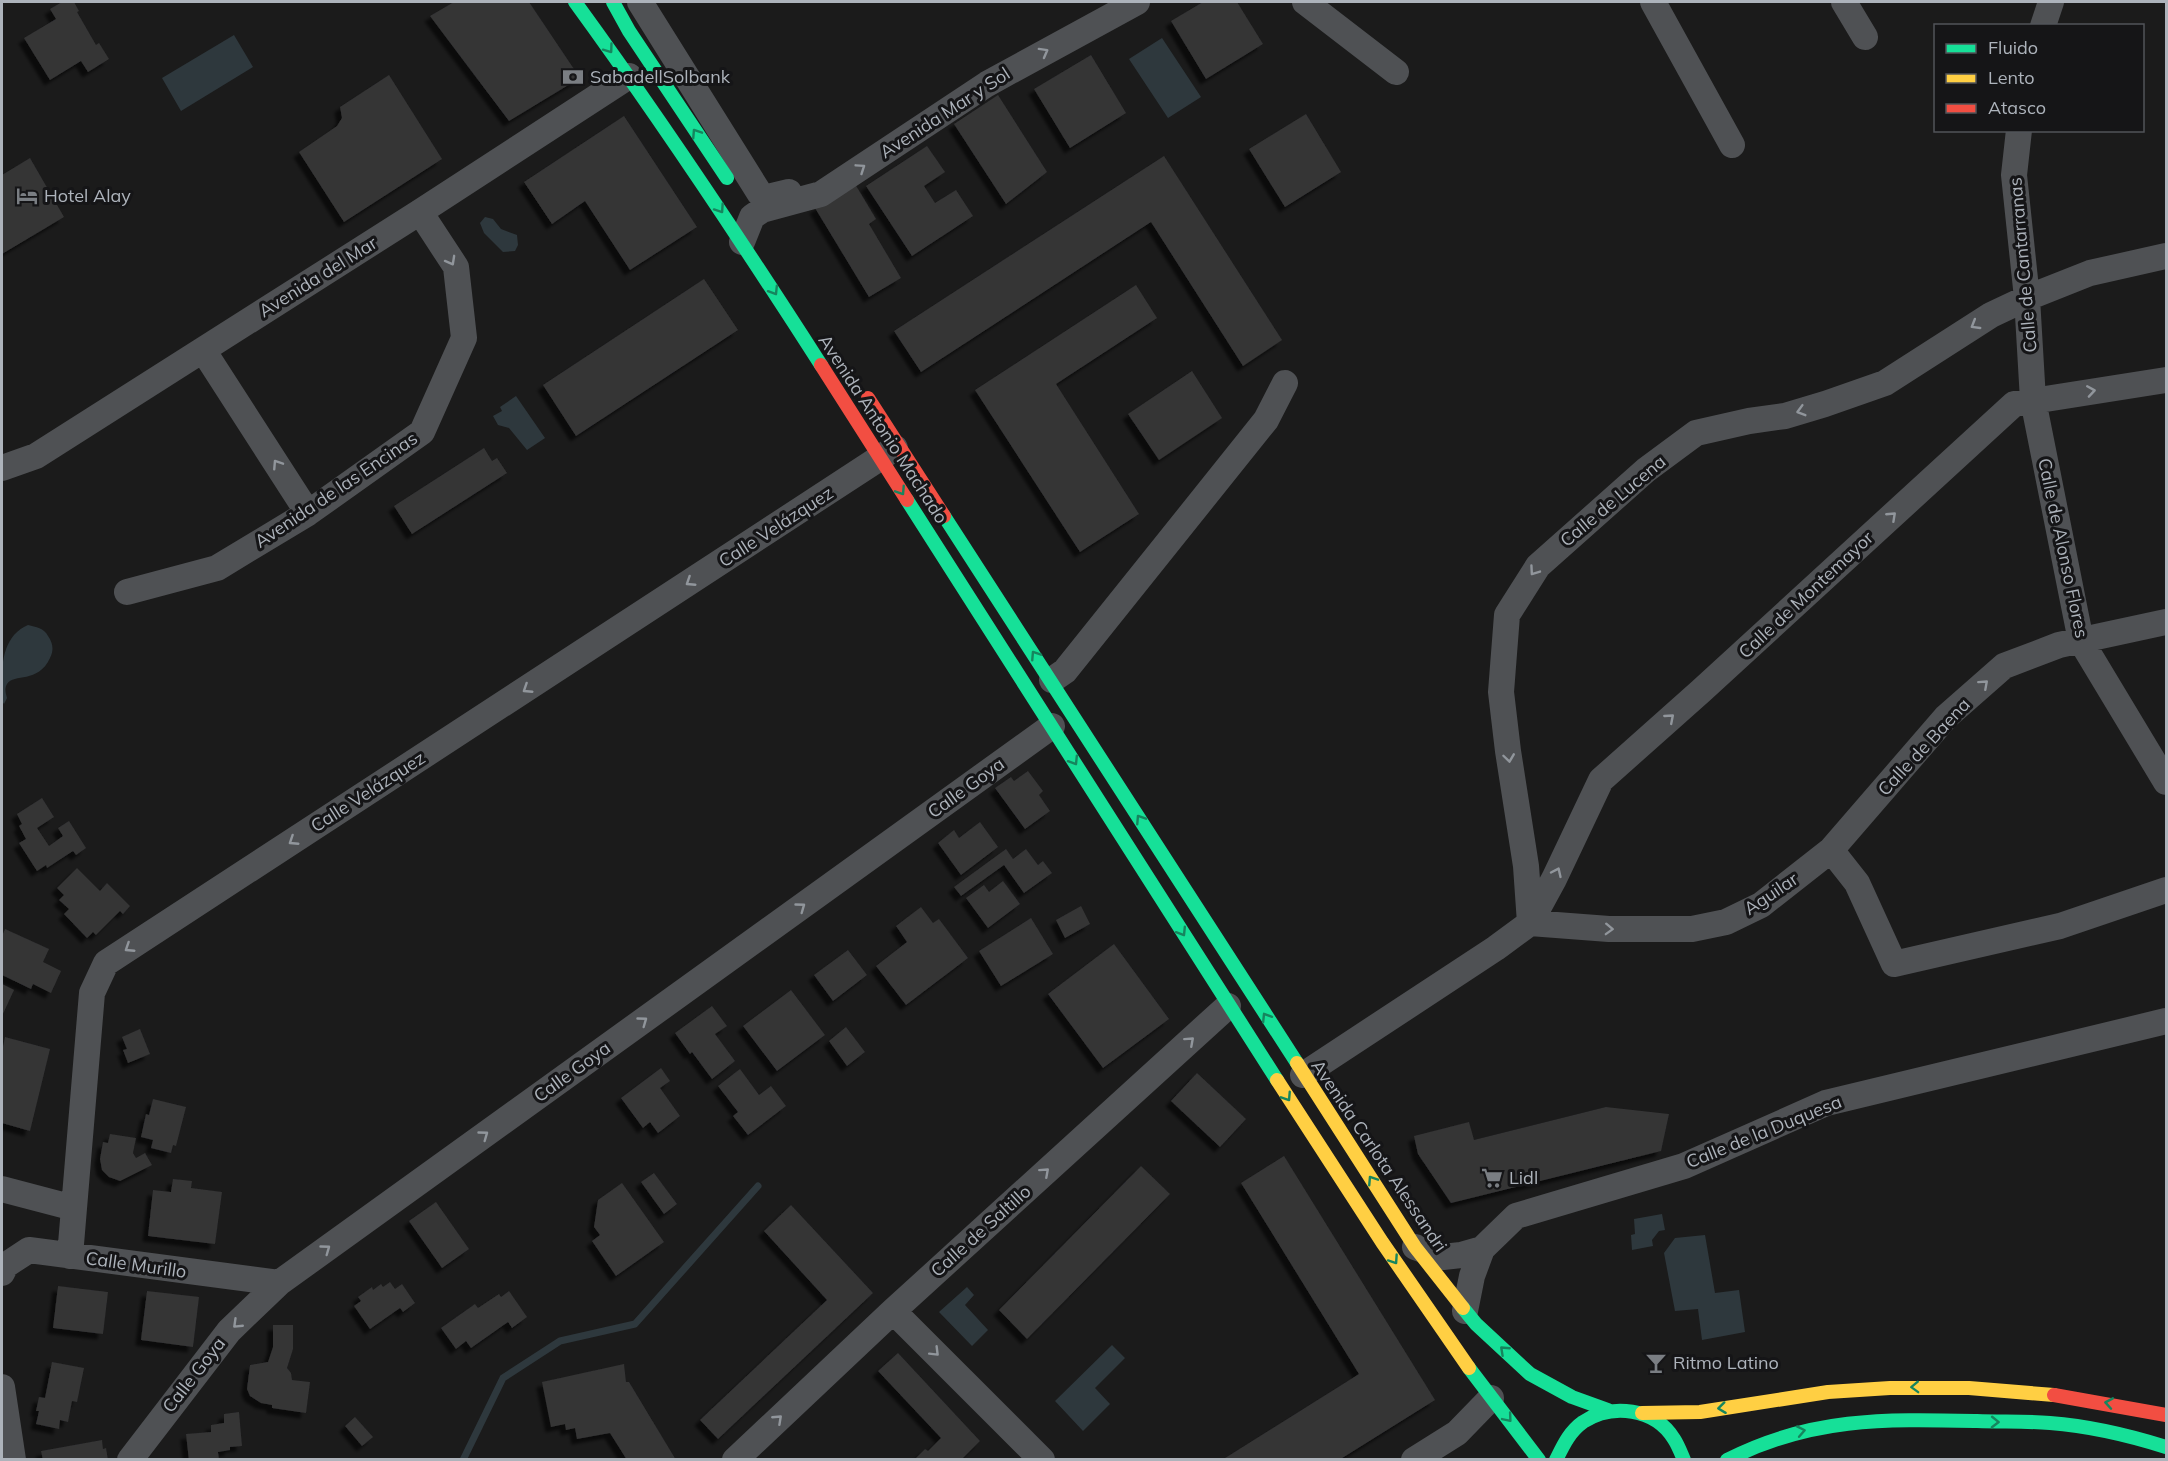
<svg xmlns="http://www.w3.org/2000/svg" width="2168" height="1461" font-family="Mulish,sans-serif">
  <defs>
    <filter id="shadow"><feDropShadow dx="-5.5" dy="5.5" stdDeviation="1.5" flood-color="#0009"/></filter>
  </defs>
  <rect width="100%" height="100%" fill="#1b1b1b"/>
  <path fill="#2e383d" d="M234 35 253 67 181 111 162 78Z
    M1162 38 1201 97 1168 118 1129 59Z
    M485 217 493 219 501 229 517 235 518 245 515 251 503 252 484 233 480 223Z
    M516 396 545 438 527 450 509 428 498 425 493 416 502 411 500 407Z
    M28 625C36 627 44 628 48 636 53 643 54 650 50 658 38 684 14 673 7 684 4 689 6 694 7 698L4 704 2 701C1 671 0 637 28 625Z
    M1662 1214 1665 1230 1659 1231 1652 1240 1653 1246 1632 1250 1631 1235 1635 1234 1634 1219Z
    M1705 1235 1715 1293 1739 1290 1745 1332 1702 1340 1698 1309 1675 1311 1664 1253 1675 1238Z
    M967 1287 974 1295 965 1305 988 1330 972 1346 939 1312Z
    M1112 1345 1125 1358 1095 1388 1110 1404 1083 1431 1055 1401Z"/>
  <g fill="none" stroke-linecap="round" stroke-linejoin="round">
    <path stroke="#2e383d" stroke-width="7" d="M463 1460 503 1378 560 1341 635 1324 758 1186"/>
  </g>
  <path fill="#343435" filter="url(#shadow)" d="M62 2H74L79 11 77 12 96 45 99 43 109 59 88 72 81 61 50 80 24 38 56 19 50 9Z
    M454 2H529L580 78 509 121 430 16Z
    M1203 2H1237L1263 44 1206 79 1171 21Z
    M1091 55 1126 113 1070 148 1034 89Z
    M389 75 442 159 344 222 299 152 337 126 342 118 340 107Z
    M998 95 1047 172 1006 204 954 124Z
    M1306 114 1341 172 1285 207 1249 149Z
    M624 116 697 227 630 270 585 201 552 224 524 182Z
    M927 146 945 172 924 186 935 203 956 190 973 216 912 256 866 186Z
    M1164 156 1282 340 1243 366 1151 222 921 372 894 331Z
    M30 158 64 217 2 254V175Z
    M855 184 876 219 869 224 901 278 869 297 815 208Z
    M704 279 738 330 576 436 543 385Z
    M1136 285 1157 318 1056 384 1139 514 1080 552 975 390Z
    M1192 371 1222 418 1159 460 1128 414Z
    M484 448 492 461 497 458 507 473 412 534 394 506Z
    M1028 771 1043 791 1039 795 1050 811 1025 829 995 788 1011 777 1014 781Z
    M42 798 54 817 37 828 49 846 63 836 58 828 69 821 86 848 76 855 73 851 47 868 46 865 37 871 19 843 26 839 19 826 22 824 17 814Z
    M980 822 998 847 961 875 938 843 954 830 959 838Z
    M1006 849 1013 859 1026 849 1038 865 1043 861 1052 873 1024 893 1004 865 961 896 954 887Z
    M77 868 100 891 107 883 130 906 123 914 120 911 96 935 93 932 87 938 64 914 69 909 59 900 64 895 57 888Z
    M1003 881 1020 904 988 928 966 898 984 885 989 892Z
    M1081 906 1090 924 1065 938 1056 920Z
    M921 907 933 923 939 919 968 958 906 1005 876 966 907 942 896 926Z
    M1031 918 1053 954 1001 986 979 951Z
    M5 929 49 949 43 962 61 971 51 993 33 984 31 989 2 975V936Z
    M1114 944 1169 1019 1103 1068 1048 994Z
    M848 950 867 975 833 1001 814 975Z
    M2 984 14 990 2 1016Z
    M791 990 825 1035 777 1071 743 1026Z
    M712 1006 727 1026 715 1034 735 1061 712 1079 692 1052 690 1054 675 1033Z
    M846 1027 865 1052 847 1066 829 1041Z
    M140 1029 150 1054 128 1063 123 1050 127 1049 122 1037Z
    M5 1037 50 1049 30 1131 2 1123V1051Z
    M661 1068 670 1081 660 1088 680 1116 658 1133 650 1122 643 1128 621 1098Z
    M740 1069 759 1095 771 1086 786 1106 748 1135 733 1116 738 1112 718 1086Z
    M1197 1073 1246 1119 1220 1147 1171 1101Z
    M153 1099 186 1107 176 1146 173 1145 171 1153 151 1148 153 1140 141 1137 146 1114 149 1115Z
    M1606 1107 1669 1114 1661 1151 1451 1203 1418 1154 1414 1136 1469 1122 1474 1140Z
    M110 1134 136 1138 133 1153 136 1158 145 1153 152 1165 120 1181 109 1177 102 1170 100 1159 103 1142 108 1143Z
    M1284 1156 1435 1400 1339 1460H1222L1359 1374 1241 1183Z
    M1141 1166 1170 1194 1027 1339 999 1310Z
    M654 1173 677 1204 664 1214 641 1182Z
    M173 1179 192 1181 191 1188 222 1192 215 1244 148 1236 153 1190 171 1192Z
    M622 1183 664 1242 616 1276 592 1241 600 1235 594 1227 598 1200Z
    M436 1202 469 1249 442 1268 409 1221Z
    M791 1205 873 1293 718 1439 700 1420 827 1300 764 1231Z
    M390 1282 395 1289 402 1284 415 1303 403 1312 400 1308 370 1329 354 1306 361 1301 358 1297 372 1287 373 1290 381 1284 383 1287Z
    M58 1286 108 1292 103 1334 53 1328Z
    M147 1291 199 1297 193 1347 141 1340Z
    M509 1291 527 1317 512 1328 508 1322 471 1348 466 1341 456 1349 441 1328 475 1304 478 1308 499 1294 501 1297Z
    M273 1325H293V1349L287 1368 291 1373 292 1380 310 1382 306 1413 272 1408V1405L261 1403 250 1396 247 1389 250 1365 268 1362 273 1347Z
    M898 1353 980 1441 961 1460H914L925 1449 928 1451 941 1438 878 1371Z
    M52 1362 84 1368 77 1402 72 1401 68 1422 60 1420 59 1429 36 1424 39 1411H36L39 1397 45 1398Z
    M624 1364 626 1382H629L676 1460H627L610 1433 577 1439 575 1428 566 1430 565 1424 551 1427 542 1382Z
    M239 1412 242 1446 230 1447V1450L218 1452 219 1460H189L186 1434 211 1432V1425L224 1423V1414Z
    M355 1417 373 1437 362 1446 345 1426Z
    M102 1440 103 1449 106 1448 108 1460H43L41 1451Z"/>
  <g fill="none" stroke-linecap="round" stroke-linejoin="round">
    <path stroke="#4f5154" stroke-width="26" d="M640 2 760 194 768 197 789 192
      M1305 2 1396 72
      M1653 2 1732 145
      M1844 2 1865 37
      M2043 26 2051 2
      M2019 130 2014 175 2027 298 2033 400 2081 641 2166 782
      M742 242 752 217 762 210 821 194 987 84 1137 2
      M203 350 308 513
      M2 468 36 456 420 212 629 76
      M127 592 217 568 308 513 422 432 464 338 456 267 420 212
      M1052 680 1065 671 1266 420 1285 383
      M1831 850 1857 883 1894 964 2060 926 2166 890
      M1530 923 1526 866 1508 751 1501 692 1507 615 1538 566 1646 470 1696 433 1749 421 1785 416 1825 404 1885 383 1991 315 2027 298 2090 273 2166 256
      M1530 923 1554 879 1601 780 1701 691 2014 404 2166 380
      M1303 1075 1496 948 1530 923 1609 929H1692L1726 922 1761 905 1831 850 1946 717 2004 666 2059 645 2166 622
      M2 1189 74 1208
      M1415 1247 1443 1257 1461 1255 1482 1249
      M70 1256 92 993 106 963 895 448
      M2 1273 6 1265 29 1250 279 1283
      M893 1311 1042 1460
      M1465 1311 1472 1276 1482 1249 1516 1216 1684 1166 1826 1103 2166 1021
      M2 1387 13 1460
      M130 1460 229 1331 279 1283 1052 726
      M735 1460 893 1311 1228 1006
      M1414 1460 1457 1433 1491 1398"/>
    <path stroke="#16e098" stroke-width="14" d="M575 2C661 120 742 242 821 365
      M613 2 629 31 727 178
      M907 500 1277 1080
      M944 516 1297 1063
      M1463 1308 1476 1324 1530 1374 1572 1397 1608 1410
      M1469 1368 1539 1460
      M1556 1460C1563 1446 1569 1432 1583 1422 1612 1403 1655 1408 1674 1439 1678 1445 1681 1453 1684 1460
      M1727 1460C1811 1417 1885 1419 1977 1421 2001 1422 2025 1421 2050 1423 2089 1426 2128 1435 2166 1447"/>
    <path stroke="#ffcf43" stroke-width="14" d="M1297 1063 1415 1247 1463 1308
      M1277 1080 1382 1242 1469 1368
      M1642 1413 1700 1412 1828 1392 1890 1388H1969L2054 1395"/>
    <path stroke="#f24e42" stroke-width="14" d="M821 365 907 500
      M868 398 944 516
      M2054 1395 2166 1415"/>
  </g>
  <defs><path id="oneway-chevron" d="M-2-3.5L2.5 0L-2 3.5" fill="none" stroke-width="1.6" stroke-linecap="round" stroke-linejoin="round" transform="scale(1.5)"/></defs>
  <g stroke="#16855e">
    <use href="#oneway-chevron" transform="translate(609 49) rotate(54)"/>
    <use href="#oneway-chevron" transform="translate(696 133) rotate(-123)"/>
    <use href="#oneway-chevron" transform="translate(720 209) rotate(56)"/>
    <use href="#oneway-chevron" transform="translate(774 291) rotate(58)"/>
    <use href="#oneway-chevron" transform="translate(901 491) rotate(57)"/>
    <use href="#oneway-chevron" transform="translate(1035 655) rotate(-123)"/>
    <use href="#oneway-chevron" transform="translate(1074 761) rotate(58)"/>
    <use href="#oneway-chevron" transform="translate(1140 819) rotate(-123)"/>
    <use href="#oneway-chevron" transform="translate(1182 932) rotate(58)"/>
    <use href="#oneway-chevron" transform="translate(1266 1017) rotate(-122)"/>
    <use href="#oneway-chevron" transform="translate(1287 1097) rotate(57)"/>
    <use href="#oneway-chevron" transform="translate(1372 1180) rotate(-123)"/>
    <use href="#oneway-chevron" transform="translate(1394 1260) rotate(56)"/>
    <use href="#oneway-chevron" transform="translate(1504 1350) rotate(-137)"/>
    <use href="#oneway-chevron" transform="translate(1915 1387) rotate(178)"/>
    <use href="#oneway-chevron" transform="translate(2109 1403) rotate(-170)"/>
    <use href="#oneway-chevron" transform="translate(1722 1408) rotate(173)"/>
    <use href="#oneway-chevron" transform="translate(1508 1418) rotate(50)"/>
    <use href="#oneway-chevron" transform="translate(1995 1422) rotate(1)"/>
    <use href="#oneway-chevron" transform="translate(1801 1431) rotate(-11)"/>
  </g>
  <g stroke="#91969c">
    <use href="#oneway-chevron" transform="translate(1044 52) rotate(-29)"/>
    <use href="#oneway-chevron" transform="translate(861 168) rotate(-34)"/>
    <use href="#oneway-chevron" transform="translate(451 261) rotate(61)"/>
    <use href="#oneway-chevron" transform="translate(1975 325) rotate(149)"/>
    <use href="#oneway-chevron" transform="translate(2091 391) rotate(-9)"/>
    <use href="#oneway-chevron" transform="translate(1801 411) rotate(164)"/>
    <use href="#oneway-chevron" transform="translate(277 464) rotate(-123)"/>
    <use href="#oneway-chevron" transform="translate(1892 516) rotate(-43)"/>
    <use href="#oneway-chevron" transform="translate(1534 571) rotate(125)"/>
    <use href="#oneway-chevron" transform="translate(690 582) rotate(147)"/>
    <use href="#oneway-chevron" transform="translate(1984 684) rotate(-42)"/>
    <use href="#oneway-chevron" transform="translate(527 689) rotate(147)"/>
    <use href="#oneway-chevron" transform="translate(1670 718) rotate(-41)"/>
    <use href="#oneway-chevron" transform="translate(1509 758) rotate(82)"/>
    <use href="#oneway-chevron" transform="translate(293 841) rotate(147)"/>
    <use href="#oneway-chevron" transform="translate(1557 872) rotate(-65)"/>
    <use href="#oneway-chevron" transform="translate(801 907) rotate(-36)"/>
    <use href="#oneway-chevron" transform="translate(1609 929) rotate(2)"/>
    <use href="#oneway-chevron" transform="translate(129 948) rotate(147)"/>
    <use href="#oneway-chevron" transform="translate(643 1021) rotate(-36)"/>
    <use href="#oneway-chevron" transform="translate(1190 1041) rotate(-42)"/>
    <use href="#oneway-chevron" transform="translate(484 1135) rotate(-36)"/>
    <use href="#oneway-chevron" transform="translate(1045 1172) rotate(-42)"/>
    <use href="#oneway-chevron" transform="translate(326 1249) rotate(-36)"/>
    <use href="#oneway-chevron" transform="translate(237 1324) rotate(136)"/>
    <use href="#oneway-chevron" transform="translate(935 1352) rotate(45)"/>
    <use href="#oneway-chevron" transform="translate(778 1419) rotate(-43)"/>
  </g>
  <defs>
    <symbol id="bank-bare" viewBox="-9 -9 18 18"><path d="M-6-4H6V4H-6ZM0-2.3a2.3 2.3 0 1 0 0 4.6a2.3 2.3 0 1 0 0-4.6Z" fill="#7a7e83" stroke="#151517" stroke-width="2.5" paint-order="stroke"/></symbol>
    <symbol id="hotel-bare" viewBox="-9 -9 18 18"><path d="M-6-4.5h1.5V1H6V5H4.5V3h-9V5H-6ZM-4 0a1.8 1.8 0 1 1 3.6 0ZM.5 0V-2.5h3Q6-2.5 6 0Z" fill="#7a7e83" stroke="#151517" stroke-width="2.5" paint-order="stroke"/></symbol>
    <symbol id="supermarket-bare" viewBox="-9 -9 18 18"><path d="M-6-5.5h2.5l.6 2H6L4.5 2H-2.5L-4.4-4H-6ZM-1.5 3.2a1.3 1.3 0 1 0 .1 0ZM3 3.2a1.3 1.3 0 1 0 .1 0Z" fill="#7a7e83" stroke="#151517" stroke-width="2.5" paint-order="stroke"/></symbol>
    <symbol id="bar-bare" viewBox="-9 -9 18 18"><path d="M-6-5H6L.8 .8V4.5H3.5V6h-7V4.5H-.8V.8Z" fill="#7a7e83" stroke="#151517" stroke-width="2.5" paint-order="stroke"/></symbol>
  </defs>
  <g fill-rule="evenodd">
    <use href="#bank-bare" x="558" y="62" width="30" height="30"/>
    <use href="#hotel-bare" x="12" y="181" width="30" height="30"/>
    <use href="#supermarket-bare" x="1477" y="1163" width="30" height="30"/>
    <use href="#bar-bare" x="1641" y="1348" width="30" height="30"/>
  </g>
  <g text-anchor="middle" stroke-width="6" stroke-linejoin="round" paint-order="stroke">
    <g font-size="18" fill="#adb3bb" stroke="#151517" text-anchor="start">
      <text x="590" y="83">SabadellSolbank</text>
      <text x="44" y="202">Hotel Alay</text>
      <text x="1509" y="1184">Lidl</text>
      <text x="1673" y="1369">Ritmo Latino</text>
    </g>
    <g font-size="18" fill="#adb3bb" stroke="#151517">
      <text transform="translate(945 113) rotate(-33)" y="6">Avenida Mar y Sol</text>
      <text transform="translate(2023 265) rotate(-95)" y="6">Calle de Cantarranas</text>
      <text transform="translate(318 277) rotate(-32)" y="6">Avenida del Mar</text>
      <text transform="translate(883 429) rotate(57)" y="6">Avenida Antonio Machado</text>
      <text transform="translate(336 490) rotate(-34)" y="6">Avenida de las Encinas</text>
      <text transform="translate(1613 501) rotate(-40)" y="6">Calle de Lucena</text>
      <text transform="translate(776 527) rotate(-33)" y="6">Calle Velázquez</text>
      <text transform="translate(2063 548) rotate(78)" y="6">Calle de Alonso Flores</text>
      <text transform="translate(1806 595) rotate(-43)" y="6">Calle de Montemayor</text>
      <text transform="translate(1924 747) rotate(-47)" y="6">Calle de Baena</text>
      <text transform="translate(966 788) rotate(-36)" y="6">Calle Goya</text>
      <text transform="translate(368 792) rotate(-33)" y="6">Calle Velázquez</text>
      <text transform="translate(1771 894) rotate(-34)" y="6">Aguilar</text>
      <text transform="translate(572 1072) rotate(-36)" y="6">Calle Goya</text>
      <text transform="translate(1764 1132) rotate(-22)" y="6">Calle de la Duquesa</text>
      <text transform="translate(1379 1156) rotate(56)" y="6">Avenida Carlota Alessandri</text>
      <text transform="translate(981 1231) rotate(-42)" y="6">Calle de Saltillo</text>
      <text transform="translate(136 1265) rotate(8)" y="6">Calle Murillo</text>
      <text transform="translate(194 1375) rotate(-52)" y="6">Calle Goya</text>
    </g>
  </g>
  <rect width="2168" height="1461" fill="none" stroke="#adb3bb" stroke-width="6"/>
  <rect x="1934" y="24" width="210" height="108" fill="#151517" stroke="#525459" stroke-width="1.5"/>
  <rect x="1946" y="44" width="30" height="9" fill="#16e098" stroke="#525459" stroke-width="1.5"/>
  <text x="1988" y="54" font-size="18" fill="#adb3bb">Fluido</text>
  <rect x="1946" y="74" width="30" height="9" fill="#ffcf43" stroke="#525459" stroke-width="1.5"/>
  <text x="1988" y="84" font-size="18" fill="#adb3bb">Lento</text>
  <rect x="1946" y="104" width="30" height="9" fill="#f24e42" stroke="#525459" stroke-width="1.5"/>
  <text x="1988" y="114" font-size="18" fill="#adb3bb">Atasco</text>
</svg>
